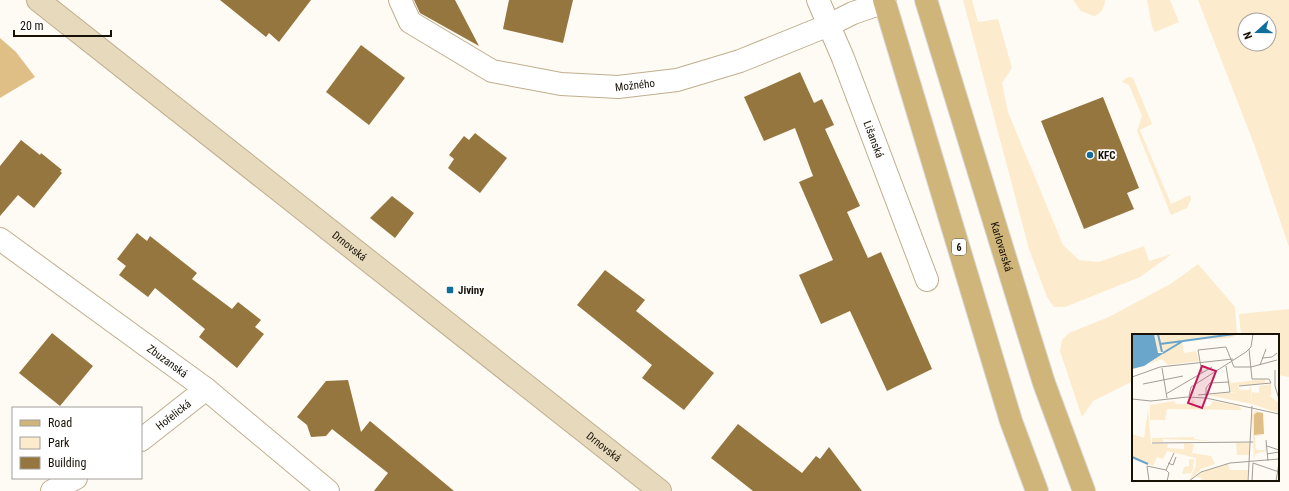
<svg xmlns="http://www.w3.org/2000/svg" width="1289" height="491" font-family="'Roboto Condensed',sans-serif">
  <rect width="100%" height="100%" fill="#fefbf4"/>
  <path fill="#fcebcd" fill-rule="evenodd" d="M963 0H972L978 22 998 19 1012 68 1002 83 1008 112 1063 245 1079 260 1099 262 1144 246 1149 261 1172 254 1140 277 1065 307H1054L1047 297 1029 249Z
    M1073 0H1105C1104 8 1102 13 1094 16L1081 11Z
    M1147 0H1170L1179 22 1155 32 1152 27Z
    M1198 0H1289V247L1254 144ZM1245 20H1269V44H1245Z
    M1130 77 1133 78 1152 124 1140 130 1171 204 1190 195 1191 199 1187 208 1171 215 1137 131 1142 116 1129 85 1122 82 1126 78Z
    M1198 264 1235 307 1237 335H1133V381L1093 401 1082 417 1060 351 1062 340 1069 333 1109 317 1172 283Z
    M1289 309V377L1278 375V335H1241L1239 314Z"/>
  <path fill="#dfbf86" d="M0 38 16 52 35 77 0 98Z"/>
  <path fill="#94763e" d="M220 0H311L279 42 269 33 266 37Z
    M414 0H455L479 46 420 13Z
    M509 0H573L563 43 503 29Z
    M361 45 405 78 369 125 326 92Z
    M800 72 814 103 822 99 834 125 825 129 860 206 847 212 868 258 881 252 932 369 887 391 850 311 821 324 799 275 833 260 799 182 813 176 795 128 764 141 744 97Z
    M1103 97 1139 188 1127 193 1134 209 1084 229 1041 121Z
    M475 133 507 158 480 193 448 168 454 159 449 155 464 136 469 140Z
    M21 140 40 155 41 153 62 170 60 171 62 173 34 208 18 195 0 216V166Z
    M392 196 414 213 395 238 370 218Z
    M137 233 147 241 150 236 197 273 192 279 232 309 238 302 261 320 255 327 264 334 237 368 199 337 205 329 155 288 148 297 119 275 126 266 117 259Z
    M605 270 645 300 636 311 714 373 684 410 642 378 652 365 577 305Z
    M52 333 93 366 60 406 19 373Z
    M348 380 361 432 370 421 454 491H374L388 473 332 429 326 436 311 437 307 425 297 417 326 381Z
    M738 424 802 473 816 456 820 459 829 447 862 491H753L711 458Z"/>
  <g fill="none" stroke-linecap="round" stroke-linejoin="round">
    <defs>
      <g id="street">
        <path id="s1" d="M400 0 410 22 492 71 561 84 618 87 677 80 740 61 829 25 853 13 885 2"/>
        <path id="s2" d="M818 0 843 58 927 280"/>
        <path id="s3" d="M0 239 206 389 328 491"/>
        <path id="s4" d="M141 440 206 389"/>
        <path d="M52 491 76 478"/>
      </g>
      <g id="secondary">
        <path id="s5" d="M38 0 660 491"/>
      </g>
      <g id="primary">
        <path d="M884 0 1011 421 1037 491"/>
        <path id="s6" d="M926 0 1029 335 1044 383 1084 491"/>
      </g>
    </defs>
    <use href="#street" stroke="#bfae8f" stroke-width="24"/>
    <use href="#secondary" stroke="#bfae8f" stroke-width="24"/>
    <use href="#primary" stroke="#dad9d7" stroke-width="24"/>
    <use href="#street" stroke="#fff" stroke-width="22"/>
    <use href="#secondary" stroke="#e7dabc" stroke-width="22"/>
    <use href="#primary" stroke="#d0b57a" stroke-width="22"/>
  </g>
  <g fill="#106e9c" stroke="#fff" stroke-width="1.5">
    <circle cx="1090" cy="155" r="4"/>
    <rect x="446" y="286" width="8" height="8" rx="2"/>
  </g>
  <g text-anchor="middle" stroke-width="3.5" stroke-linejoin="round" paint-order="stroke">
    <rect fill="#fff" stroke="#5d5851" stroke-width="1" x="952" y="239" width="14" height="16" rx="3"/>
    <g font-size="10" font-weight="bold" fill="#171106">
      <text x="959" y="251">6</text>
    </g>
    <g font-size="11" fill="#171106" stroke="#fff">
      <text dy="4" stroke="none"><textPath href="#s1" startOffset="264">Možného</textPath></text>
      <text dy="4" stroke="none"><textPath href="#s2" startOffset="150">Lišanská</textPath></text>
      <text dy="4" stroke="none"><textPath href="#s5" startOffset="397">Drnovská</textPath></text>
      <text dy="4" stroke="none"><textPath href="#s6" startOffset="258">Karlovarská</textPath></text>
      <text dy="4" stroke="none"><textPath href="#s3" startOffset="207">Zbuzanská</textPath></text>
      <text dy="4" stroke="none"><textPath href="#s4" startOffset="41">Hořelická</textPath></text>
      <text dy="4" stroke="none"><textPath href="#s5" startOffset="721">Drnovská</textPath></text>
    </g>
    <g font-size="11" font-weight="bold" fill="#171106" stroke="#fff" text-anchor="start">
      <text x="1098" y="159">KFC</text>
      <text x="458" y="294">Jiviny</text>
    </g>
  </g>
  <g transform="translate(1132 334)">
    <rect width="147" height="147" fill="#fefbf4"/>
    <path d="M22 0H27L29 5 28 0H108L97 4 55 6 50 8 52 19 64 17 67 27 36 31 30 25 17 30 32 18H26ZM96 42 99 49 133 45V49L120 51V47L119 51H106L108 56H117L119 52 120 70 75 61 105 58H99ZM139 50V62L136 61 146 68 147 79 120 70V58L127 59V52L133 51 134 56 133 51ZM60 64 63 69 61 71 78 72 81 67 107 72 110 76 35 75 33 86H18V71L42 67 44 70H59ZM16 75 19 110H36L35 114 52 115V109L62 110 60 119 79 122 83 130 69 135 57 147 64 132V124L35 117 31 125 25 123 21 132 0 123V100L12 104ZM123 77H127L124 78 122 101H133L123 102 124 116H133L134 106V117L123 120 122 126 120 81ZM62 103V105L80 107 31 105V108H20V104ZM104 109H117L118 121H105ZM57 125H62L61 135 59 139 50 140 52 133 57 132ZM96 130 98 136H116L115 147H68L70 144 64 143 69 138Z" fill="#fcebcd"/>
    <path d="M125 78 131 79 132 100 122 101V81Z" fill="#dfbf86"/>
    <path d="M22 0 26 19H32L12 32 0 35V1Z" fill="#6aa5cb"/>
    <path fill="none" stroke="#6aa5cb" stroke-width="2" d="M26 0 30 18M28 10 51 7M31 19 51 7 102 0M0 123 16 130"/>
    <path fill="none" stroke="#a29d95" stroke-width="1" d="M130 24 140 23 145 19M128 31 134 15M30 34 35 64M143 36V52L147 65M70 39 66 16 94 13 102 33H119L145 26M0 43 28 33 101 25M11 50 51 42M107 52 139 49 137 45H120L117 15M34 60 80 33M66 61 98 58 94 32M57 62 59 53 114 18 119 13 121 0M74 62V54L78 49 97 48M0 65 19 67 55 63 74 64 147 80M134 106 136 127M20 109 121 108M135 112 147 116M135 120 147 118M36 129 41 131 44 123M34 136 42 119M34 136 37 139 35 147M17 147 15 132 34 136M57 147 69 138 98 129 147 125M116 147 120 72M120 147 121 129 147 138M144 147 147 129"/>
    <path fill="#c2185b" fill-opacity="0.15" stroke="#c2185b" stroke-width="2" d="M70 32 84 37 70 74 56 69Z"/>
    <rect width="147" height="147" fill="none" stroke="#171106" stroke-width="2"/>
  </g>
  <rect x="12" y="407" width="130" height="72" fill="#ffffff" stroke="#a2a09b"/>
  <rect x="20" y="420" width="20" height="6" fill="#d0b57a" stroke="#a2a09b"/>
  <text x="48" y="427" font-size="12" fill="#171106">Road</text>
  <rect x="20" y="437" width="20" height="12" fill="#fcebcd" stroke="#a2a09b"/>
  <text x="48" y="447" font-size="12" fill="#171106">Park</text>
  <rect x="20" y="457" width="20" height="12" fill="#94763e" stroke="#a2a09b"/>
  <text x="48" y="467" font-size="12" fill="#171106">Building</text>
  <g transform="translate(1257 32) rotate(249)"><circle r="19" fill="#ffffff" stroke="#a2a09b"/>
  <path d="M0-3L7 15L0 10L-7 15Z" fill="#106e9c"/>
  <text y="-6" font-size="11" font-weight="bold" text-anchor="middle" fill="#171106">N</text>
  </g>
  <path d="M14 30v6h97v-6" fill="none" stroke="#171106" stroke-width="2"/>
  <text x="20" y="30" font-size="12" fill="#171106" stroke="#ffffff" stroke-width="3" paint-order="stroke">20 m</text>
</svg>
